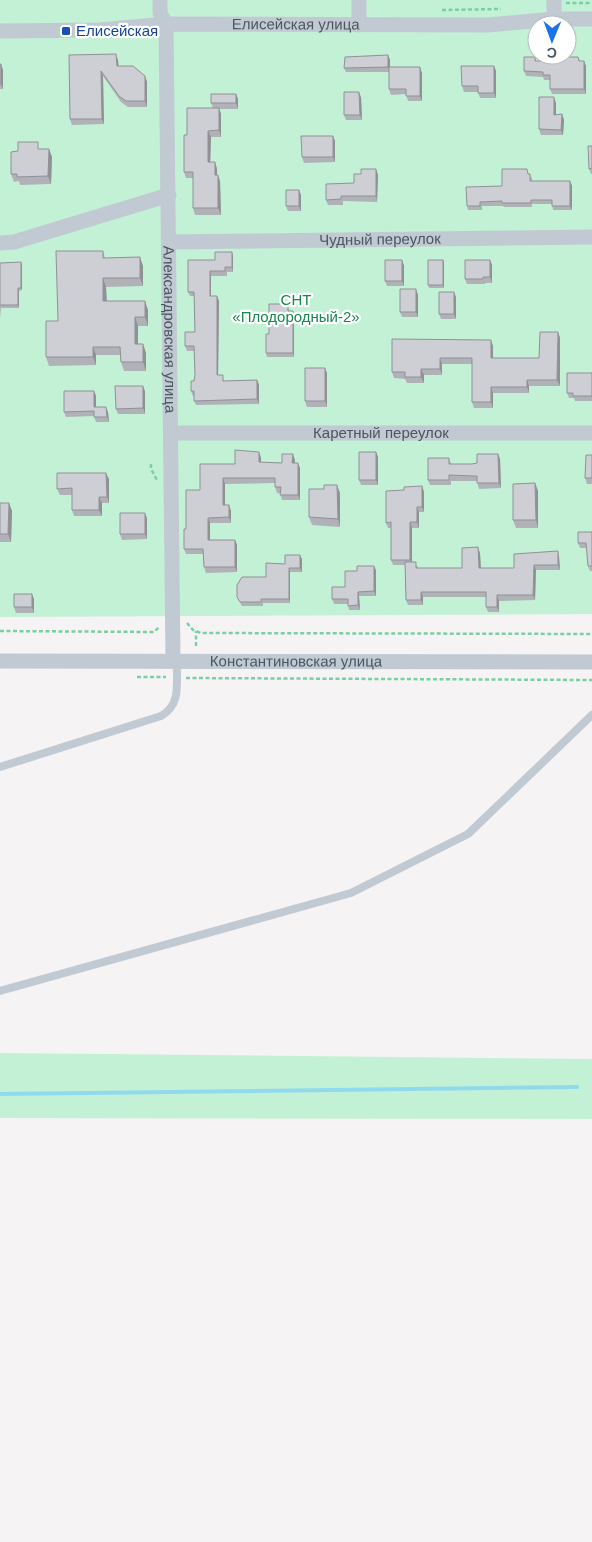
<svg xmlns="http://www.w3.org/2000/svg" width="592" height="1542" font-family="Arial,sans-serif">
  <rect width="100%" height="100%" fill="#f5f3f3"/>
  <path fill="#c3f1d5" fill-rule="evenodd" d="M0 0H592V614L0 617ZM537 25H567V55H537Z
    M0 1053 592 1059V1119L0 1118Z"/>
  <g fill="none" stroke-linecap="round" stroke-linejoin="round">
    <path stroke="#90daee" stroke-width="4" d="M0 1094 577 1087"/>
    <path stroke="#7ad0a6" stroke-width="2.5" stroke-dasharray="4 2.5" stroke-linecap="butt" d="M566 3H592
      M442 10 501 9
      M151 464V469L157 480
      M187 623 193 630 201 633 592 634
      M0 631 154 632 159 627
      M196 646V631
      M137 677H166
      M186 678 592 680"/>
    <path stroke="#c1cad2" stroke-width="8" d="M0 767 161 716C182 704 176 683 177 661
      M0 991 351 893 468 834 592 715"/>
    <g stroke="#c1cad2" stroke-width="15">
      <path id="s1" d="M160 0V13L166 24 173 661"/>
      <path d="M554 0V19"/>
      <path d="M359 25V0"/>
      <path id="s2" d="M0 31 100 30 166 24 489 25 554 19H592"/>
      <path id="s3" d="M169 242 592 237"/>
      <path d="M0 243 14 242 169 195"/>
      <path id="s4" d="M171 433H592"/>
      <path id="s5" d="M0 661 592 662"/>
    </g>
  </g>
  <path fill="#b0b2b7" d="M69 55 118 60V66L145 76 147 82V107H128L121 102 103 76 104 124 72 125 70 119Z
    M388 55 390 60V67L422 73V101H408L406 94 391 95 389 89V72H346L344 68Z
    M535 57 536 61H562L578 57 580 61 586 66V94H552L550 89V80H544L543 77 526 76 524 71Z
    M0 64 3 70V89H0Z
    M494 66 496 71V98H480L478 92H464L462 86Z
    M236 94 238 99V109H219L221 114V137H211L210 162H215L217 169V175L220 181 221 215H195L193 208V178H186L184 172 187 135 213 108 211 103Z
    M361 97 362 120H346L344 115Z
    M556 103V115L562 114 564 120 563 135H541L539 129Z
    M333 136 335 141V162L304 163 302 157Z
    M592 146V174H591L589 169Z
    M40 149H49L52 157 51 184 20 185 19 181 14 182 11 174Z
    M376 169 378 175 377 202 343 201V205H328L326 200 354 183 361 174Z
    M529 174 532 178V181H570L572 186V210H553L552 204H532V207H504L503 206H482V210H468L467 206 502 186Z
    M299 190 301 195V211H288L286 206Z
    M103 251 105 258 143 266V286L106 287 107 301 148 310V326H138V344H143L146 353V371H124L121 362 120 355H96V365L49 366 46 357 58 321Z
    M232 252 233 257V272H227V276H211V296L219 301 218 375 224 380V381L257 380 259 385V404L196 405 194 401V396H193L191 391 195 375 194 351H187L185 346 195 332 194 296H190L188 292 215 260Z
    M402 260 404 266V286H387L385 281Z
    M443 260 444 262V288H429L428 285Z
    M490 260 492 265V283H485V284H467L465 279Z
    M21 262 22 265V290L19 291V308H1L0 318V263Z
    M418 295V317H402L400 312Z
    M456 297V319H441L439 314Z
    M289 308V311L294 315V357H267L266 353 269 334Z
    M558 332 560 338V386H529V393H493V408H474L472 402V364H442V375H424V383H407L405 379 394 378 392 372V339L493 346V358H539Z
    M327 373V407H307L305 401Z
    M592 373V401H575L574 398H569L567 393Z
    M94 391 96 396V407L108 412 109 422H96L94 416 66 417 64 412Z
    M145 391V414H118L116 409Z
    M259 452 261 458V462L282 463 295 460V463L300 468V500H282L280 493H277L275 487V483L225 484V505H229L231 511V523H210V540H235L237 545V572L206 573 204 567 203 554H186L184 549 186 529 200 490 235 464Z
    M376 452 378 457V485H361L359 480Z
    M498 454 500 459 501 488 479 489 477 481H451V485H430L428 480 449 458 451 464H472L477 463Z
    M592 455V484H587L585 478Z
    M109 479V503H102V516H74L72 510V495H60L57 489Z
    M535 483 538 491V528H516L513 520Z
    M422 486 424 492V512H419V528H412V562L418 567V568H462L480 553 481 568H514L559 557 560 570H536L535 600 499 601V612H488L486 607V597H423V605H408L406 600 405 565H393L391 560V528H388L386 523 404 490Z
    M340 493V527L312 525 309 517Z
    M0 503H9L12 511 11 542H0Z
    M147 518V539L122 540 120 534Z
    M592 532V571H590L588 566 587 548H580L578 543Z
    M302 559V572H290V603H263V606H242L237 597 285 564Z
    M376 570V596H359L360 610H349L348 604H334L332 599 345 587Z
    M34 599V613H16L14 607Z"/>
  <path fill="#909195" d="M116 54 118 60 119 71 117 66Z
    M388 55 390 60V72L388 67Z
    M584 61 586 66V94L584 89Z
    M1 64 3 70V89L1 84Z
    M494 66 496 71V98L494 93Z
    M420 67 422 73V101L420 96Z
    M101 71 103 76 104 124 102 119Z
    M145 76 147 82V107L145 101Z
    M359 92 361 97 362 120 360 115Z
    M236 94 238 99V109L236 103Z
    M554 97 556 103V120L554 115Z
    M219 108 221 114V137L219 130Z
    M562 114 564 120 563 135 561 130Z
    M208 131 211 137 210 169 208 162Z
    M333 136 335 141V162L333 157Z
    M49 149 52 157 51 184 48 176Z
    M215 162 217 169V181L215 175Z
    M376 169 378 175 377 202 376 196Z
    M218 175 220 181 221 215 218 208Z
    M570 181 572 186V210L570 206Z
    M299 190 301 195V211L299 206Z
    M232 252 233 257V272L232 267Z
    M140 257 143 266V286L140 278Z
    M402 260 404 266V286L402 281Z
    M443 260 444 262V288L443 285Z
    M490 260 492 265V283L490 277Z
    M21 262 22 265V290L21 288Z
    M210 271 211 276V301L210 296Z
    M103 278 106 287 107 310 103 301Z
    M18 288 19 291V308L18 305Z
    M416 289 418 295V317L416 312Z
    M454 292 456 297V319L454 314Z
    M217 296 219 301 218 380 217 375Z
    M145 301 148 310V326L145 317Z
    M293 311 294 315V357L293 353Z
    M135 317 138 326V353L135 344Z
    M558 332 560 338V386L557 380Z
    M491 340 493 346V364L491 358Z
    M143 344 146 353V371L143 362Z
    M93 347 96 355V365L93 357Z
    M440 358 442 364V375L440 369Z
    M325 368 327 373V407L325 401Z
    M421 369 424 375V383L421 377Z
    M257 380 259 385V404L257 399Z
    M527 380 529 386V393L527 387Z
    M143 386 145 391V414L143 408Z
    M491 387 493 393V408L491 402Z
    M94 391 96 396V412L94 407Z
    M106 407 108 412 109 422 107 417Z
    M259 452 261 458V468L259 462Z
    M376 452 378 457V485L376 480Z
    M293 454 295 460 294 468 292 463Z
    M498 454 500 459 501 488 499 483Z
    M298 463 300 468V500L298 495Z
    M106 473 109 479V503L107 497Z
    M223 478 225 484V511L223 505Z
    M535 483 538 491V528L536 520Z
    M337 485 340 493V527L338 519Z
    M422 486 424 492V512L422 507Z
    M99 497 102 503V516L99 510Z
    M9 503 12 511 11 542 8 534Z
    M229 505 231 511V523L229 517Z
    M417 507 419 512V528L417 522Z
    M145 513 147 518V539L145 534Z
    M208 518 210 523V546L208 540Z
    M410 522 412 528V565L410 560Z
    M235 540 237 545V572L235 567Z
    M478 547 480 553 481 573 479 568Z
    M558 551 559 557 560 570 558 565Z
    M300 555 302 559V572L300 568Z
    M534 565 536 570 535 600 533 595Z
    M374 566 376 570V596L374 591Z
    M289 568 290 572V603L289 599Z
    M358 592 359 596 360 610 358 605Z
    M421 592 423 597V605L421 600Z
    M32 594 34 599V613L32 607Z
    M497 595 499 601V612L497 607Z"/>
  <path fill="#cdcfd5" stroke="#909195" d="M116 54 117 66H133L145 76V101H126L119 96 101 71 102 119H70L69 55Z
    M388 55V67L344 68 345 57Z
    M524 57H535V61H562V57H578L579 61H584V89H550V75H543V72L524 71Z
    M0 64H1V84H0Z
    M461 66H494V93H478V86H462Z
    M389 67H420V96H406V89H389Z
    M344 92H359L360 115H344Z
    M211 94H236V103H211Z
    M539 97H554V115L562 114 561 130 539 129Z
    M187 108H219V130L208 131V162H215V175H218V208H193V172H184V135H187Z
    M301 136H333V157H302Z
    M18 142H38V149H49L48 176 17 177V174H11V152L18 151Z
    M588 146H592V168L589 169Z
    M361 169H376V196H341V199L326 200V184L354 183V174H361Z
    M502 169H527L528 174H530V181H570V206H552V200H531V203H502V201L480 202V206H467L466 187 502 186Z
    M286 190H299V206H286Z
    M56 251H103V258L140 257V278H103V301H145V317H135V344H143V362H121L120 347H93V357H46V321H58Z
    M215 252H232V267H225V271H210V296H217V375H223V381L257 380V399L194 401V391H191V381H194L195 375 194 346H185V332H195L194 292H188V260H215Z
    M385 260H402V281H385Z
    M428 260H443V285H428Z
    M465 260H490V277H483V279H465Z
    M21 262V288H18V305H0V263Z
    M400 289H416V312H400Z
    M439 292H454V314H439Z
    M269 304H288V311H293V353H266V334H269Z
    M540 332H558L557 380H527V387H491V402H472V358H440V369H421V377H405V372H392V339L491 340V358H539Z
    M305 368H325V401H305Z
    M567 373H592V396H573V393H567Z
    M115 386H143V408L116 409Z
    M64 391H94V407H106L107 417H94V411L64 412Z
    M235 450 259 452V462L282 463V454H293L292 463H298V495H280L281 487H275V478H223V505H229V517L208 518V540H235V567H204L203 549H184V529H186V490H200V464H235Z
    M359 452H376V480H359Z
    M477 454H498L499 483H477V476H473L449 475V480H428V458H449V464H472L477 463Z
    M586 455H592V478H585Z
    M57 473H106L107 497H99V510H72V488L57 489Z
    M535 483 536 520H513V484Z
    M324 485H337L338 519 309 517V489H324Z
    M422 486V507H417V522H410V560H391V522L386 523V491L404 490V487Z
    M0 503H9L8 534H0Z
    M120 513H145V534H120Z
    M578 532H592V566H588L586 543H578Z
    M478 547 479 568H514V554L558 551V565H534L533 595H497V607H486V592H421V600H406L405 562H416V568H462V548Z
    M285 555H300V568H289V599H261V602H240L237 597V585L242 577H266V563L285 564Z
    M357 566H374V591L358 592V605L348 606V599H332V587H345V571H357Z
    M14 594H32V607H14Z"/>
  <rect fill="#1a4fb4" stroke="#fff" stroke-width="2" x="61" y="26" width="10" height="10" rx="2.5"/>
  <g text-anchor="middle" stroke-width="4.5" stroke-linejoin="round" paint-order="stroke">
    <g font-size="15" fill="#4a5661" stroke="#fff">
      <text dy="5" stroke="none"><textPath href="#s2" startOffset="296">Елисейская улица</textPath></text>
      <text dy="5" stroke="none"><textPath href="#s3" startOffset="211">Чудный переулок</textPath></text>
      <text dy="5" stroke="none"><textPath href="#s1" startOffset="331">Александровская улица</textPath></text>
      <text dy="5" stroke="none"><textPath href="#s4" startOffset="210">Каретный переулок</textPath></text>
      <text dy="5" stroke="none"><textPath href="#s5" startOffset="296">Константиновская улица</textPath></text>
    </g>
    <g font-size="15" fill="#164399" stroke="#fff" text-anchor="start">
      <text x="76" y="36">Елисейская</text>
    </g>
    <g font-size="15" fill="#17864f" stroke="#fff">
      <text x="296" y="305">СНТ<tspan x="296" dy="17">«Плодородный-2»</tspan></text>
    </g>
  </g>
  <g transform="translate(552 40) rotate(181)"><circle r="24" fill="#ffffff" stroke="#b7bbc0"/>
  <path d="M0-4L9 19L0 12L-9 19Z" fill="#1a73e8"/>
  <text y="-8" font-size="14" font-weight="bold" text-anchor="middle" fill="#4a5661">С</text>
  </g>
</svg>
